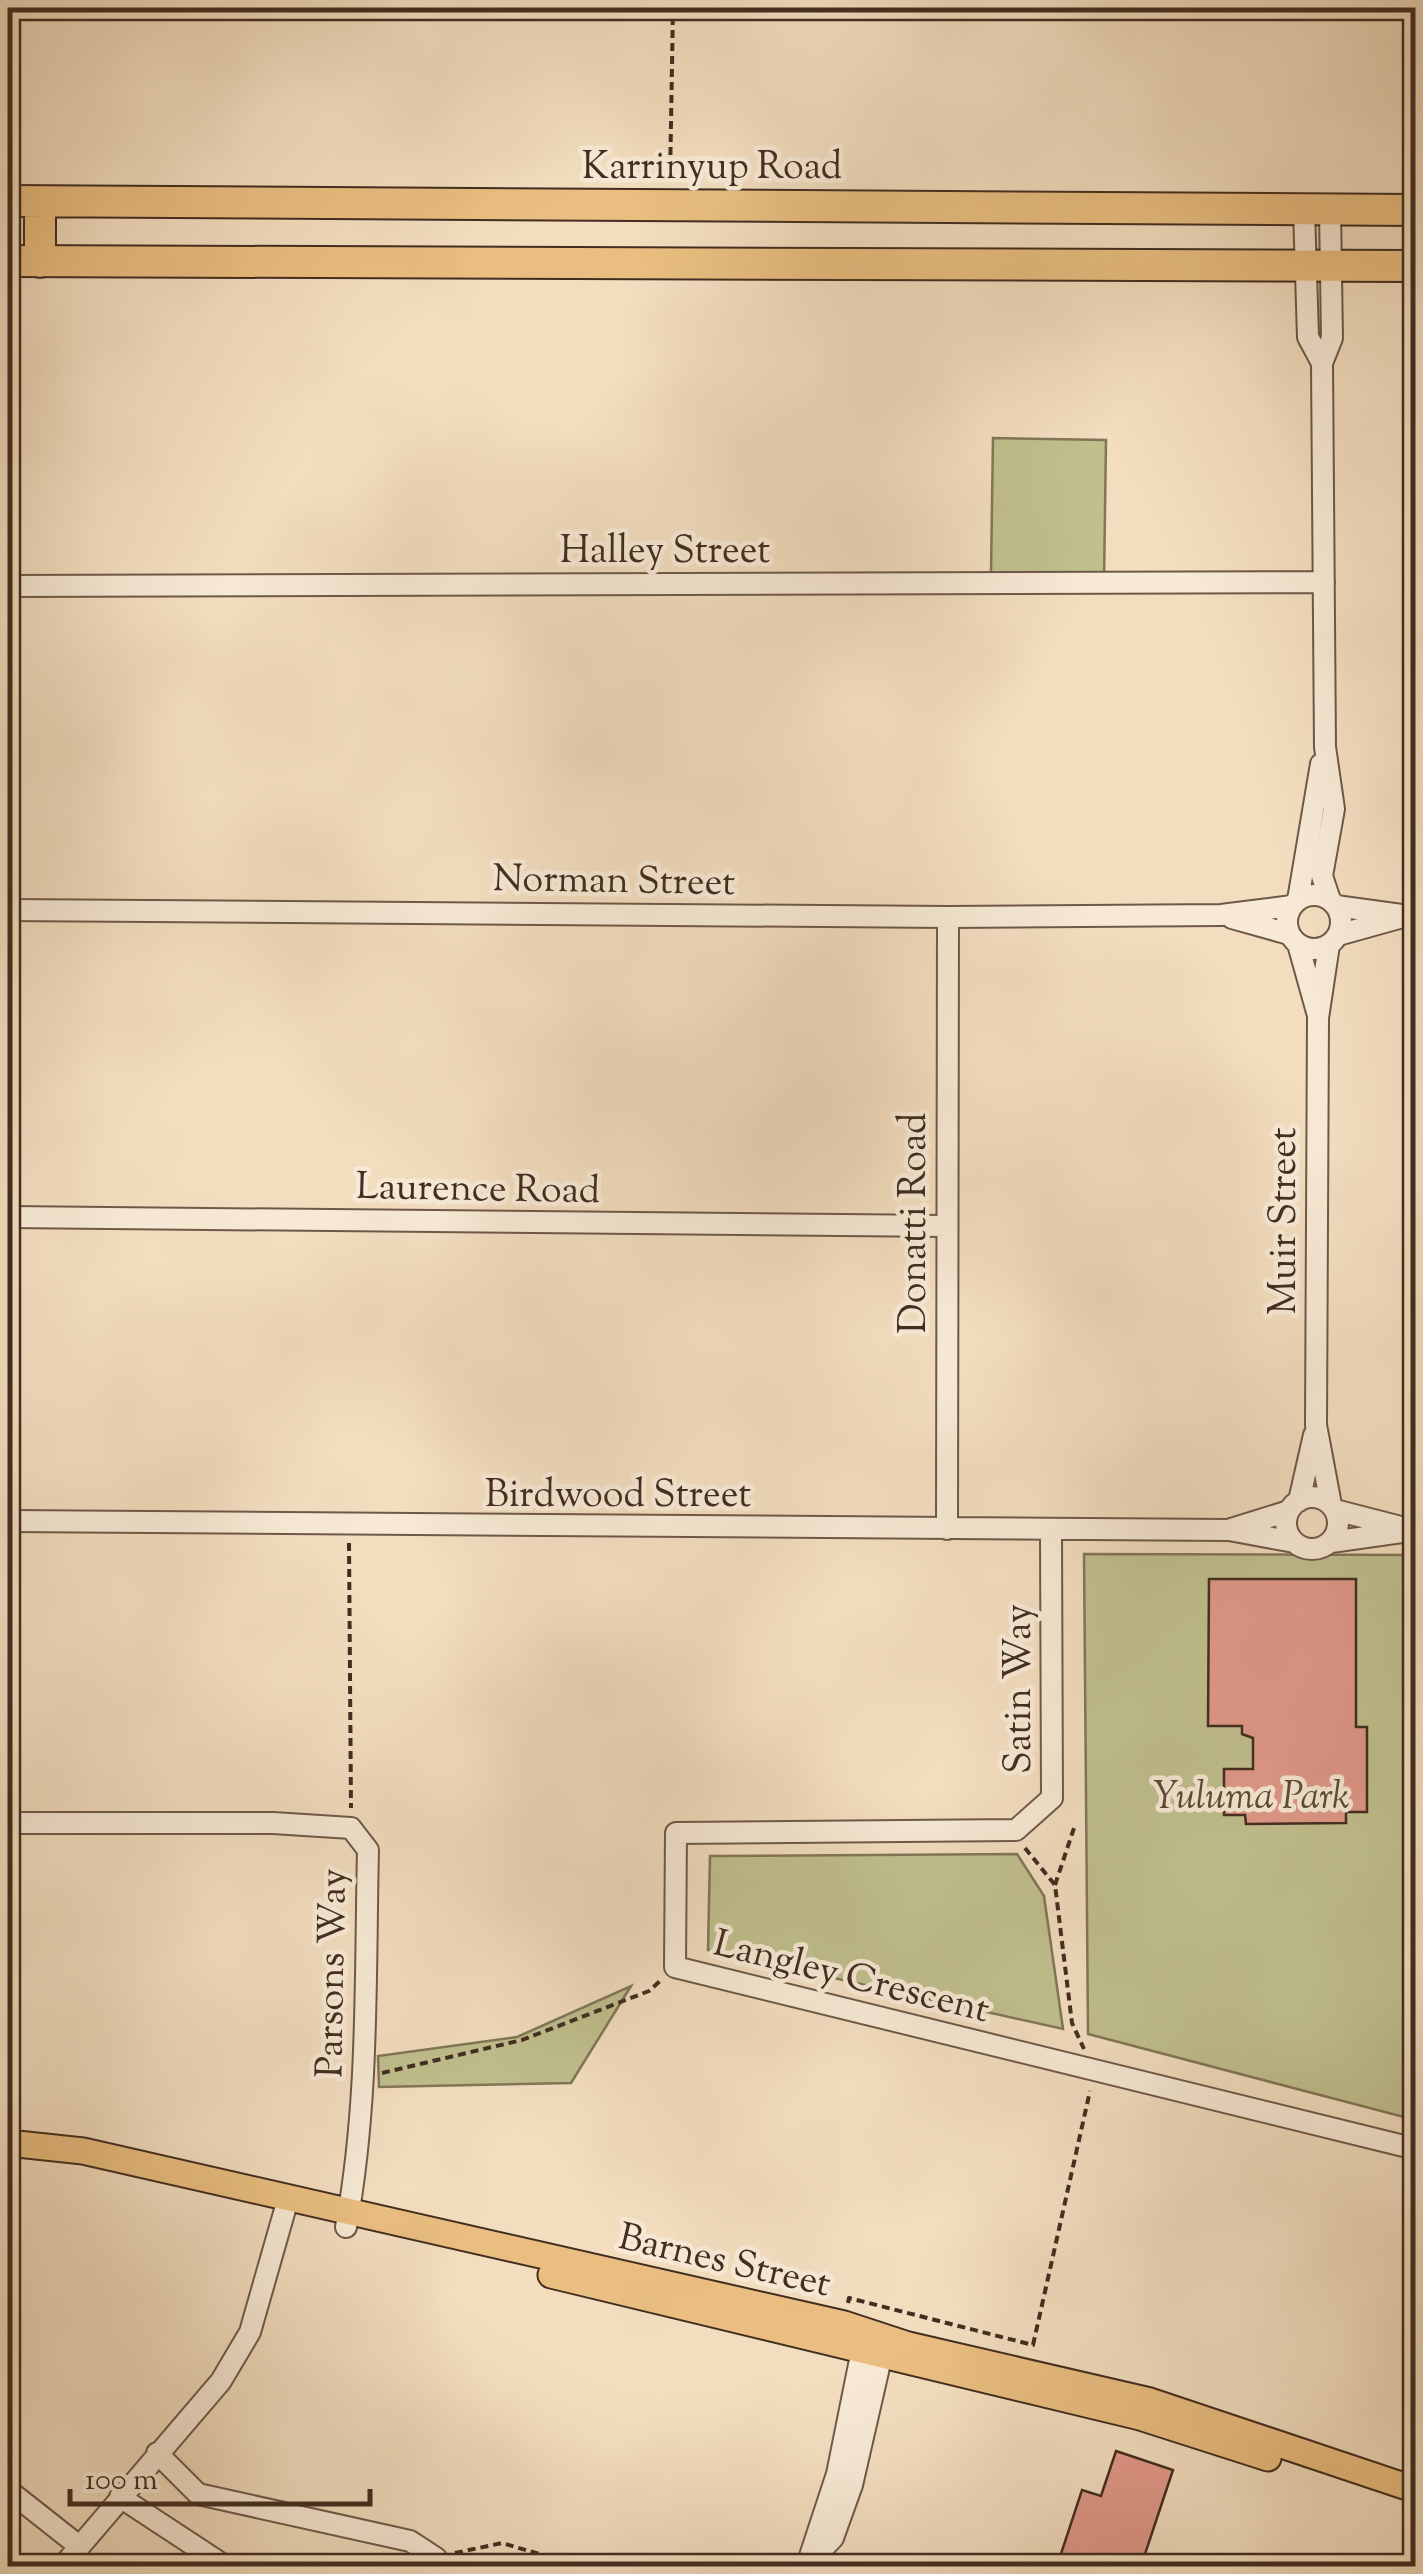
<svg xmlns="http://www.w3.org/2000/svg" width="1423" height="2574" font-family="'Sorts Mill Goudy',serif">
  <rect width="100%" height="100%" fill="#f2ddbf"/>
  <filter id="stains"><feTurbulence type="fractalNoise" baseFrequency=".002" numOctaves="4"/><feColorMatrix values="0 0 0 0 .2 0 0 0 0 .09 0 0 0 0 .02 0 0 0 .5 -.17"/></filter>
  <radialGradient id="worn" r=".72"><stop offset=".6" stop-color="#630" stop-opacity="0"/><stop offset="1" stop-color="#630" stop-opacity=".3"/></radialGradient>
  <path fill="#c0bf8e" stroke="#817657" stroke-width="2.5" d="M993 438 1106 440 1104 583 991 573Z
    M1084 1554 1415 1555V2120L1088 2034Z
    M1017 1854 1044 1896 1063 2029 708 1950 710 1856Z
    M631 1986 571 2083 379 2087 378 2056 517 2037Z"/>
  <path fill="#e09889" stroke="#422d20" stroke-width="2.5" d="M1209 1579H1356V1727H1367V1812H1346V1823L1246 1824 1245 1815H1224V1769H1253V1738L1242 1734V1726H1208Z
    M1116 2451 1173 2470 1141 2566H1057L1082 2490 1101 2496Z"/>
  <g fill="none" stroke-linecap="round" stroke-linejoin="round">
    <defs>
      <path id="minor" d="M1304 210 1308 337 1322 363
        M1330 210 1332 338 1322 363 1325 747 1334 809 1322 876 1330 900
        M8 586 1324 582
        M1287 922a27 27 0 1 1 54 0a27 27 0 1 1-54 0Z
        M1298 900 1321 764
        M1336 906 1416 917
        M8 910 948 917 1221 915 1292 906
        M1232 918 1289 934
        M1338 935 1399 918
        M1298 944 1317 1012
        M1329 945 1318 1018 1316 1425 1331 1505
        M8 1217 947 1226
        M1286 1523a26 26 0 1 1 52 0a26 26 0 1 1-52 0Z
        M1299 1501 1314 1435
        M1335 1510 1401 1527
        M8 1521 1229 1530 1294 1542
        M947 1529 948 917
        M1231 1529 1289 1511
        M1051 1532 1052 1798 1016 1830 676 1833 675 1967 1416 2149
        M1331 1542 1416 1530
        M8 1823H273L351 1828 368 1850C365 1976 369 2103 346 2227
        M157 2453 198 2494 410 2541 436 2558 435 2566
        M8 2490 79 2546
        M120 2497 225 2566
        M809 2559 837 2474 865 2335
        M63 2566 221 2381 250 2332 288 2199
        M806 2566 833 2538 852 2485 885 2341"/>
      <path id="major" d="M8 2143 83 2151 844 2324 908 2345 1150 2401 1416 2490
        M551 2275 1140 2417 1268 2458"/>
      <path id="highway" d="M8 201 1416 210
        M8 261 1416 266
        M40 262V202"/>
    </defs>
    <use href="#minor" stroke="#6e5948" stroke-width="24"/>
    <use href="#major" stroke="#422d20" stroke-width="29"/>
    <use href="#highway" stroke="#422d20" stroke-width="34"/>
    <path stroke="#422d20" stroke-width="4" stroke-dasharray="8 5" stroke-linecap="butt" d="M670 181 673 8
      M349 1543 351 1808
      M1025 1848 1055 1885 1072 2023 1084 2049
      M1055 1885 1074 1828
      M382 2073 522 2040 649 1991 660 1981
      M848 2303 849 2298 1033 2345 1090 2091
      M455 2553 502 2543 580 2566"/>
    <use href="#minor" stroke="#f7e9d5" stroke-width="20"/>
    <use href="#major" stroke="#e9be80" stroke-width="25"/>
    <use href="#highway" stroke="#e9be80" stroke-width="30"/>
  </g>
  <g text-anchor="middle" stroke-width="9" stroke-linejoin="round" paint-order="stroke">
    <g font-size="38" fill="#422d20" stroke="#f7e9d5">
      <text x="712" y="178">Karrinyup Road</text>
      <text x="665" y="562">Halley Street</text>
      <text transform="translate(614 879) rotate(1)" y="13">Norman Street</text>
      <text transform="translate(478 1187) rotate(1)" y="13">Laurence Road</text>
      <text transform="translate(1282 1221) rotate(-90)" y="13">Muir Street</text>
      <text transform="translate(912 1223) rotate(-90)" y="13">Donatti Road</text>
      <text x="618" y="1506">Birdwood Street</text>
      <text transform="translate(1017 1689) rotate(-90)" y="13">Satin Way</text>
      <text transform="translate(330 1973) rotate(-89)" y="13">Parsons Way</text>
      <text transform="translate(852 1975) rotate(14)" y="13">Langley Crescent</text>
      <text transform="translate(725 2259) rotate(13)" y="13">Barnes Street</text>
    </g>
    <g font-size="38" font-style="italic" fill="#5b4a36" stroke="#f7e9d5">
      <text x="1251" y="1808">Yuluma Park</text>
    </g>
  </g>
  <rect width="1423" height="2574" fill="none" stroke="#f2ddbf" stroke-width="40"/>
  <rect x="10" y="10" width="1403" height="2554" fill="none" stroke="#422d20" stroke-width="5"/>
  <rect x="20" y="20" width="1383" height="2534" fill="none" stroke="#422d20" stroke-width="2.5"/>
  <path d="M70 2489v15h300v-15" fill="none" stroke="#422d20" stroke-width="5"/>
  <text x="85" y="2489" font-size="30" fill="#422d20" stroke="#f7e9d5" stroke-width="8" paint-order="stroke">100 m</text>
  <rect width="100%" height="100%" filter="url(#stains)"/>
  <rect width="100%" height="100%" fill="url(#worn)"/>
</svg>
